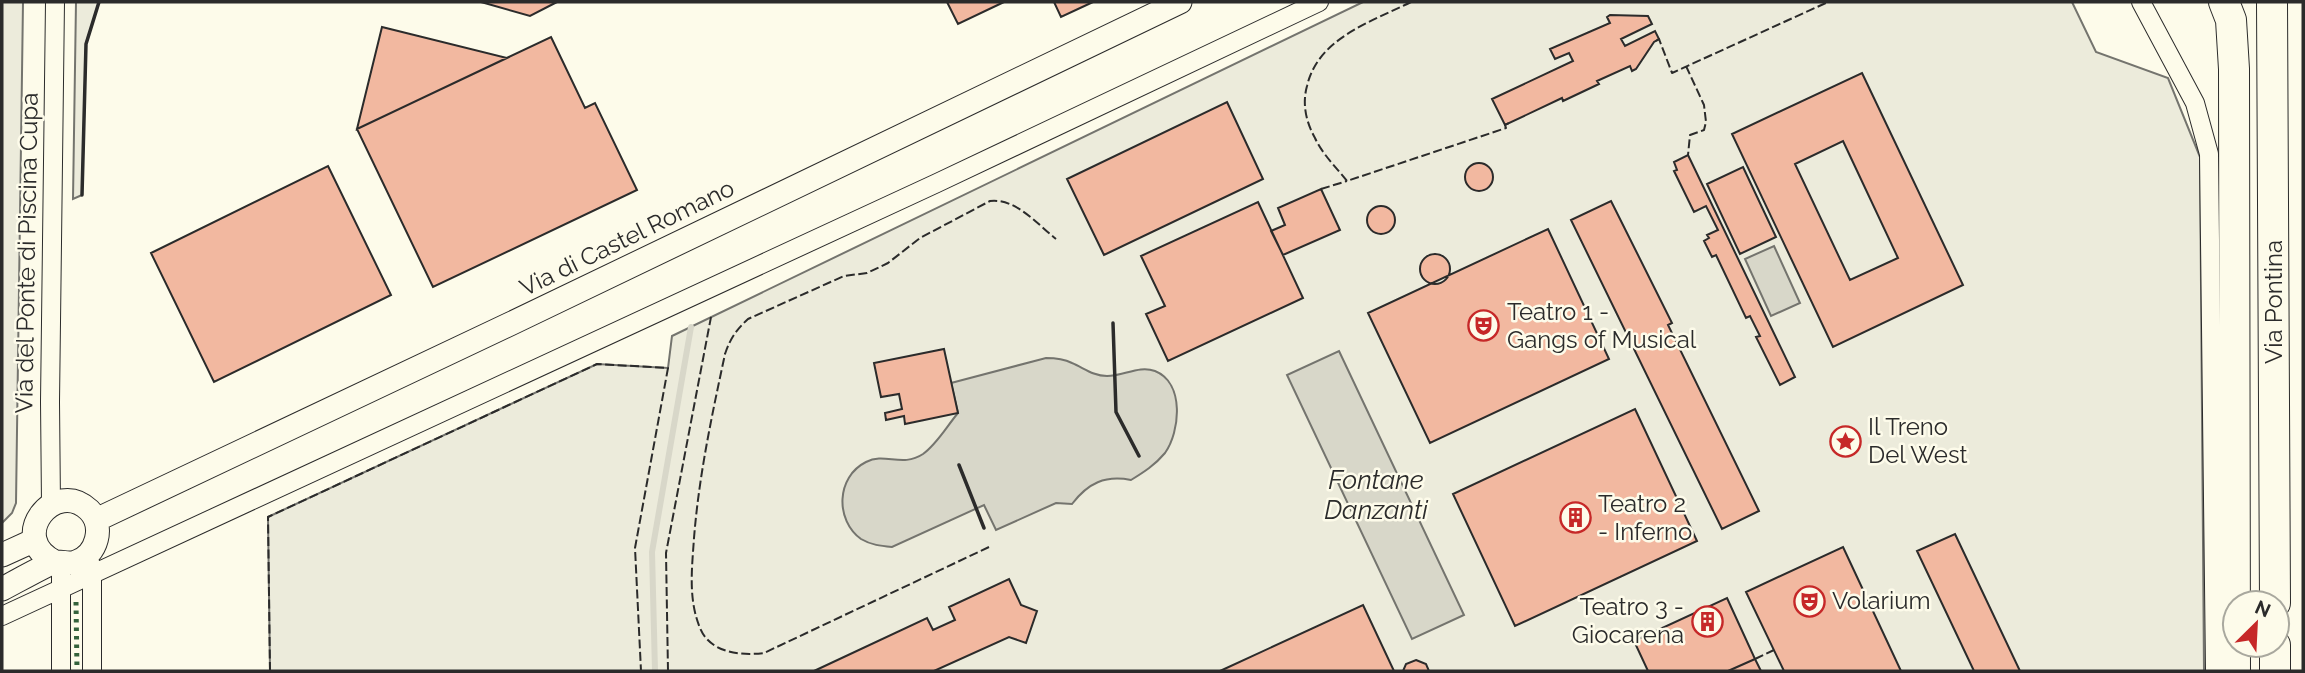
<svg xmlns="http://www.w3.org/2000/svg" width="2305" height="673" font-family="Raleway,sans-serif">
  <rect width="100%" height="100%" fill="#fdfbea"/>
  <path fill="#ecebdb" stroke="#74746e" stroke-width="2" d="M2 2H23L16 503 12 513 2 523Z
    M76 2H99L86 44 82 195 73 199Z
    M1363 2H2072L2096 52 2168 78 2200 157 2204 671H270L268 517 597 364 668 368 672 336Z"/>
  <path fill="#d8d7c9" stroke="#74746e" stroke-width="2" d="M1774 246 1800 303 1771 316 1745 259Z
    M1339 351 1464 615 1412 639 1287 375Z
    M1046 358C1055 358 1064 359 1072 363 1084 368 1093 376 1107 376 1124 376 1139 365 1155 371 1185 383 1180 432 1165 453 1155 465 1144 472 1131 480 1105 475 1088 483 1072 504L1056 503 996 530 984 505 892 547C881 546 871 545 861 539 835 520 836 477 866 462 885 452 902 468 923 454 937 444 947 426 958 413L951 383Z"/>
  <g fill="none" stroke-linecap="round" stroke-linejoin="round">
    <path stroke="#d8d7c9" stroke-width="6" d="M655 671 652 552 691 327"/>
  </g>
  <path fill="#f2b8a0" stroke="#2b2b2b" stroke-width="2" fill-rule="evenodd" d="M481 2H557L530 16Z
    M947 2H1004L958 24Z
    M1054 2H1093L1061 17Z
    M1610 15 1648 16 1652 24 1621 39 1625 46 1655 31 1659 39 1654 42 1636 69 1632 71 1630 66 1597 81 1599 84 1563 101 1562 98 1505 125 1492 99 1573 61 1569 53 1555 59 1550 49 1610 23 1607 17Z
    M382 27 507 58 357 129Z
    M551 37 585 108 595 103 637 190 433 287 357 129Z
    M1862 73 1963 285 1833 347 1732 134ZM1843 141 1898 258 1850 280 1795 164Z
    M1227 102 1263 179 1104 255 1067 179Z
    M1688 155 1795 377 1780 385 1756 337 1760 336 1750 316 1746 318 1716 255 1712 257 1704 241 1709 238 1707 235 1718 230 1706 206 1694 212 1674 171 1677 170 1674 162Z
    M1465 177a14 14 0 1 1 28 0a14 14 0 1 1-28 0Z
    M328 166 391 295 214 382 151 253Z
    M1743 167 1776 237 1740 254 1707 184Z
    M1321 189 1340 230 1283 255 1271 231 1285 225 1278 208Z
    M1611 201 1672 323 1668 325 1759 511 1722 529 1571 220Z
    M1258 202 1303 298 1168 361 1146 314 1165 306 1141 256Z
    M1367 220a14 14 0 1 1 28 0a14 14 0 1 1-28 0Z
    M1548 229 1609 359 1430 443 1368 313Z
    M1420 269a15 15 0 1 1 30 0a15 15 0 1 1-30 0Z
    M944 349 958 413 905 424 904 416 886 420 885 413 902 409 899 394 881 397 874 363Z
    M1635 409 1697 541 1515 626 1453 494Z
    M1955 534 2020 671H1974L1917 551Z
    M1843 547 1901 671H1784L1746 592Z
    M1009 579 1021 605 1037 611 1026 643 1009 637 934 671H814L927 618 933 630 955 620 949 607Z
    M1727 598 1755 659 1728 671H1648L1634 641Z
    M1363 605 1394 671H1220Z
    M1755 659 1761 671H1728Z
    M1416 660 1426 664 1429 671H1403L1406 664Z"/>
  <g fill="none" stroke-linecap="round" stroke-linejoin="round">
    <defs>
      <path id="minor" d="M2141 2 2195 103 2209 154 2215 671
        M51 505 50 402 55 2
        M92 566V671
        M2 616 937 183 1319 2
        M61 671V564"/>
      <path id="tertiary" d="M96 520 510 324 1180 2
        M2 555 35 540
        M2 589C12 584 47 564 55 562 62 561 68 565 76 562 97 555 105 526 89 510 55 477 6 538 55 562"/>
      <path id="trunk" d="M2224 2 2231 20 2234 69 2235 671
        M2272 2 2275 603
        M2275 645V671"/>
    </defs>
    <use href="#minor" stroke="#2b2b2b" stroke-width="20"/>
    <use href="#tertiary" stroke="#2b2b2b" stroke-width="25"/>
    <use href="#trunk" stroke="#2b2b2b" stroke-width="32"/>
    <use href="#minor" stroke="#fdfbea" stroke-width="18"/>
    <use href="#tertiary" stroke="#fdfbea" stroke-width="23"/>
    <use href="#trunk" stroke="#fdfbea" stroke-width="30"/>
    <path stroke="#34623c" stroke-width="5" stroke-dasharray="3.5 5" stroke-linecap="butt" d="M76 602 77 671"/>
    <path stroke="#2b2b2b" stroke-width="2" stroke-dasharray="9 3.5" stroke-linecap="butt" d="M1411 2C1371 22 1318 38 1307 86 1302 104 1306 122 1315 138 1322 154 1337 168 1347 181L1506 128 1505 125 1509 123
      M1656 41 1659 39 1672 73 1828 2
      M1686 66 1704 105 1706 122 1704 130 1690 135 1688 155
      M1321 189 1347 181
      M989 547 764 653C741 656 710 653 700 628 688 599 692 568 694 538 699 475 712 415 725 354 730 339 736 330 748 319L844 276 867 273 888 263 920 238 990 201C1016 198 1037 224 1056 239
      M1755 659 1774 650
      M270 671 268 517 597 364 668 368 635 548 641 671
      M668 671 666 553 711 317"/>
    <path stroke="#2b2b2b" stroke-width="3.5" d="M82 195 86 44 99 2
      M1113 323 1116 412 1139 456
      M959 465 984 528"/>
  </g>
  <defs>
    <symbol id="theatre-ring" viewBox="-11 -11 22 22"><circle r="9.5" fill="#fdfbea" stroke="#c62828" stroke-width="1.5"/><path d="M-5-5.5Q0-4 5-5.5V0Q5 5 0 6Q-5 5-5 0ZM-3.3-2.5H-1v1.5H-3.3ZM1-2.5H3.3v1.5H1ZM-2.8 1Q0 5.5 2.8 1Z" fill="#c62828"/></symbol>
    <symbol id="sight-ring" viewBox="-11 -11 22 22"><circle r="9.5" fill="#fdfbea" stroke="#c62828" stroke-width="1.5"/><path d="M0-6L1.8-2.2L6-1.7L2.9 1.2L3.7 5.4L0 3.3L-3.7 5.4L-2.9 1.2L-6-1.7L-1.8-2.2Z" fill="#c62828"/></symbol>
    <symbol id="building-ring" viewBox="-11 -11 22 22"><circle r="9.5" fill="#fdfbea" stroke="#c62828" stroke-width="1.5"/><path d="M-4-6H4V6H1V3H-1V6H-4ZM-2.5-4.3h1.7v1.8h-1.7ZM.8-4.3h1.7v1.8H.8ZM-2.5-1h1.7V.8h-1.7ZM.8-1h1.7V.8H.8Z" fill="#c62828"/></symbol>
  </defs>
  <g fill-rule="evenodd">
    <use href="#theatre-ring" x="1466" y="308" width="35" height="35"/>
    <use href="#sight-ring" x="1828" y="424" width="35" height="35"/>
    <use href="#building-ring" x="1558" y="500" width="35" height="35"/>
    <use href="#theatre-ring" x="1792" y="584" width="35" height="35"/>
    <use href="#building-ring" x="1690" y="604" width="35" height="35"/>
  </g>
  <g text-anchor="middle" stroke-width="5" stroke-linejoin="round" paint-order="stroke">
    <g font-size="24" fill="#2b2b2b" stroke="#fdfbea">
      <text transform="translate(627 238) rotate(-26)" y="8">Via di Castel Romano</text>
      <text transform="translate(27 253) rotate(-89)" y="8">Via del Ponte di Piscina Cupa</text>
      <text transform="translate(2274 302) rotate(-90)" y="8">Via Pontina</text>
    </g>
    <g font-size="24" fill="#2b2b2b" stroke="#fdfbea" text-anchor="start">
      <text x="1507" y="320">Teatro 1 -<tspan x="1507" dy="28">Gangs of Musical</tspan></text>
      <text x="1868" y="435">Il Treno<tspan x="1868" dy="28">Del West</tspan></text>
      <text x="1598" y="512">Teatro 2<tspan x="1598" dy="28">- Inferno</tspan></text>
      <text x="1832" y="609">Volarium</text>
      <text x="1684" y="615" text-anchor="end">Teatro 3 -<tspan x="1684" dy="28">Giocarena</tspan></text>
    </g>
    <g font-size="26" font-style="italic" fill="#2b2b2b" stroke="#fdfbea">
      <text x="1376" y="489">Fontane<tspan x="1376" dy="30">Danzanti</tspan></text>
    </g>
  </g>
  <rect width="2305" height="673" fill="none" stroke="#2b2b2b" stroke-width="7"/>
  <g transform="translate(2256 624) rotate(24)"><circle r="33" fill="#fdfbea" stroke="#a9a89e" stroke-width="2"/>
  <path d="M0-5L12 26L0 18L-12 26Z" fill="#c62828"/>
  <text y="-10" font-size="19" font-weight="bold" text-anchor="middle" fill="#2b2b2b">N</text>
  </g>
</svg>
